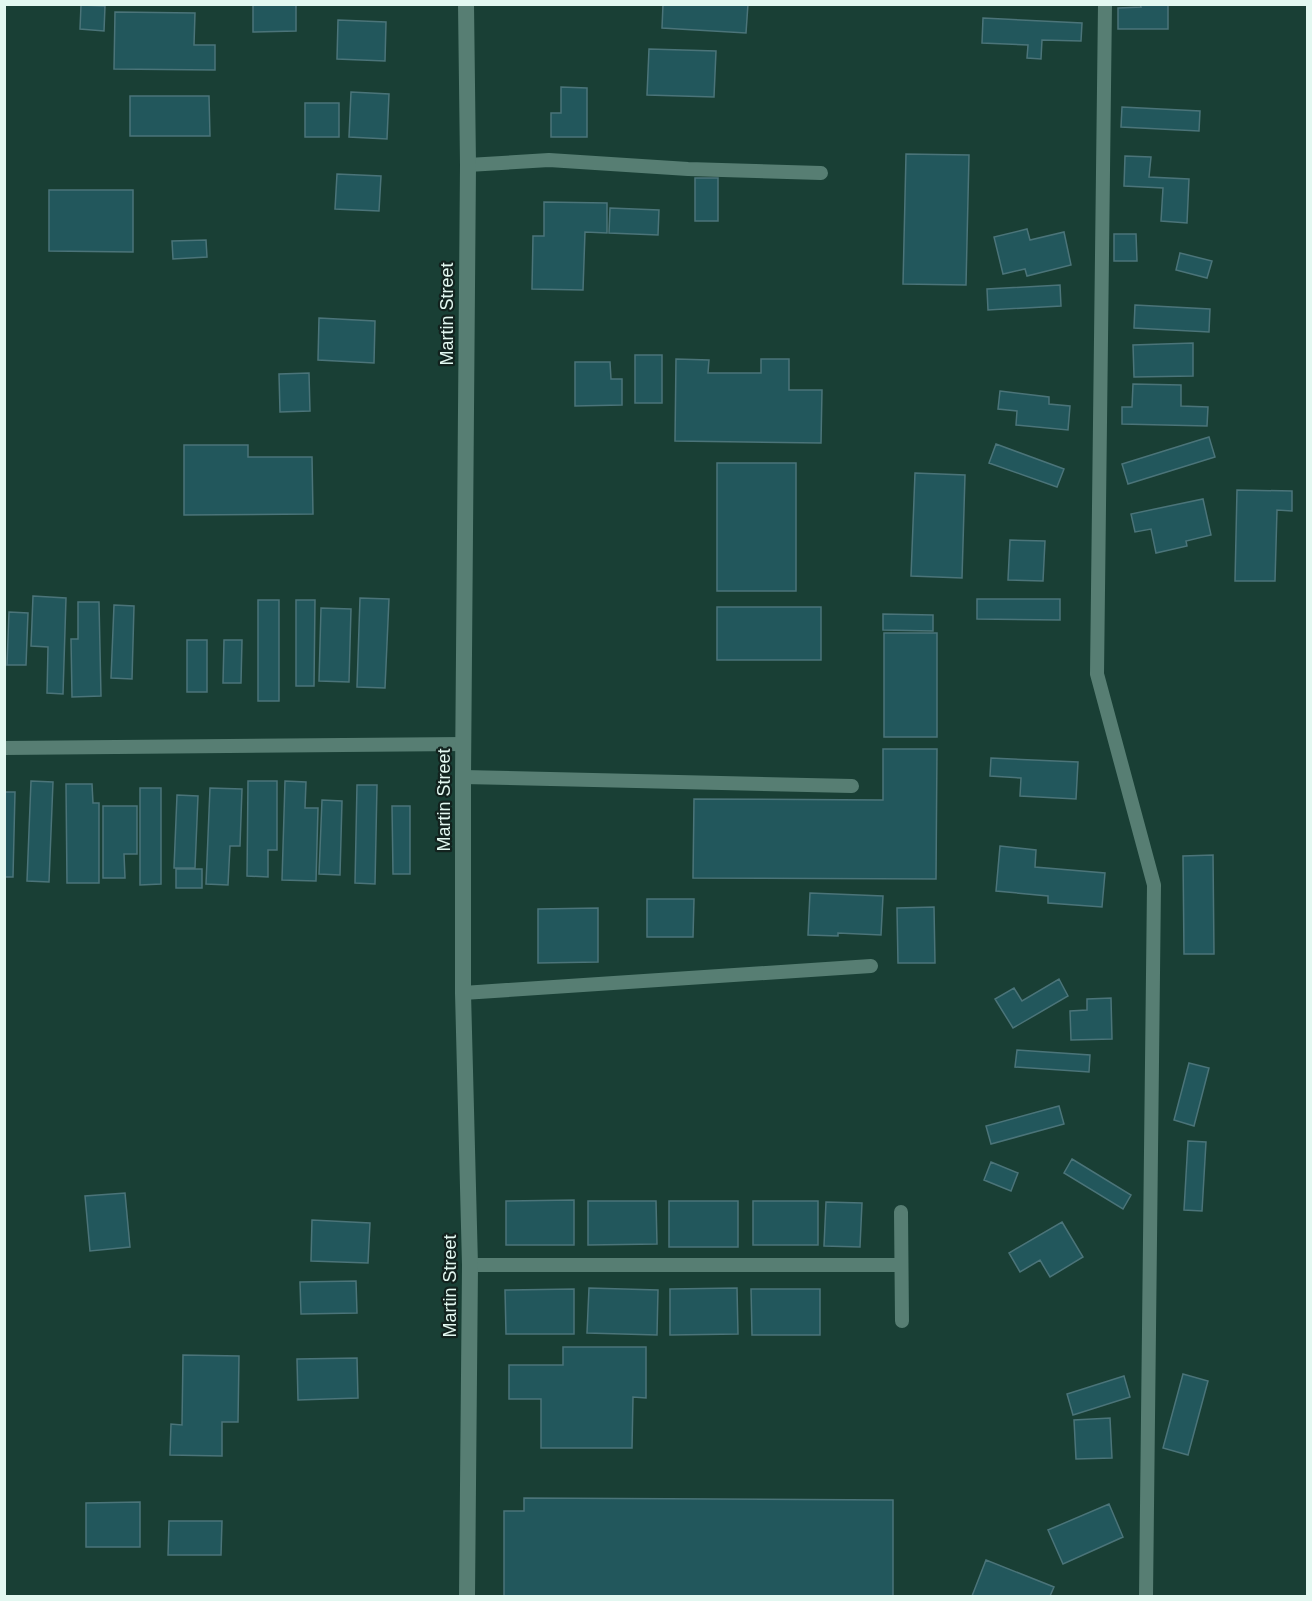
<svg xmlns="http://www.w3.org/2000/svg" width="1312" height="1601" font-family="Helvetica,sans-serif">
  <rect width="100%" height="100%" fill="#193f35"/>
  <path fill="#22575c" stroke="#4b7479" stroke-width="1.5" d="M253 4H296V31L253 32Z
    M663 4H748L746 33 662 28Z
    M1140 4H1168V29H1118V8L1141 7Z
    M81 5 105 6 104 31 80 29Z
    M115 12 195 13 194 45H215V70L114 69Z
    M983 18 1082 23 1081 41 1042 40 1041 59 1027 58 1028 45 982 43Z
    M338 20 386 22 385 61 337 59Z
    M649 49 716 51 714 97 647 95Z
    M561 87 587 88V137H551V113H561Z
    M351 92 389 94 387 139 349 137Z
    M130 96H209L210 136H130Z
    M305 103H339V137H305Z
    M1122 107 1200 111 1199 131 1121 127Z
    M906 154 969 155 966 285 903 284Z
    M1125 156 1151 157 1149 177 1189 179 1187 223 1161 221 1163 188 1124 186Z
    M337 174 381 176 379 211 335 209Z
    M695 178H718V221H695Z
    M49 190H133V252L49 251Z
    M544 202 607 203V233L585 232 583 290 532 289 533 236H544Z
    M610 208 659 210 658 235 609 233Z
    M1027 229 1030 240 1064 232 1071 265 1027 276 1025 269 1003 274 994 237Z
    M1114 234H1136L1137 261H1114Z
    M206 240 207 257 173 259 172 241Z
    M1180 253 1212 261 1207 278 1176 270Z
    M1060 285 1061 306 988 310 987 289Z
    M1135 305 1210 309 1209 332 1134 328Z
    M319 318 375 321 374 363 318 360Z
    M1193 343V376L1134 377 1133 345Z
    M635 355H662V403H635Z
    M676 359 709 360 708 373H761V359H789V390H822L821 443 675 441Z
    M575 362H610L611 379H622V405L575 406Z
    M309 373 310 411 280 412 279 374Z
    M1133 384 1181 385V406L1208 407 1207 426 1122 424V407H1132Z
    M1000 391 1049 397V404L1070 406 1068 430 1016 425 1017 411 998 409Z
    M1209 437 1215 457 1128 484 1122 464Z
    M996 444 1064 469 1057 487 989 463Z
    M184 445H248V457H312L313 514 184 515Z
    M717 463H796V591H717Z
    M915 473 965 475 962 578 911 576Z
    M1237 490 1292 491V511L1277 510 1275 581H1235Z
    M1203 499 1211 535 1186 541 1187 546 1156 553 1151 529 1135 532 1131 514Z
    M1010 540 1045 541 1043 581 1008 580Z
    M33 596 66 598 63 694 47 693 48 647 31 646Z
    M360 598 389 599 385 688 357 687Z
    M977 599H1060V620L977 619Z
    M258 600H279V701H258Z
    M296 600H315L314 686H296Z
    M78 602H99L101 696 72 697 71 639H78Z
    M114 605 134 606 132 679 111 678Z
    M717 607H821V660H717Z
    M321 608 351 609 349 682 319 681Z
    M9 612 28 613 26 665H7Z
    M883 614 933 615V631L883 630Z
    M884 633H937V737H884Z
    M187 640H207V692H187Z
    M224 640H242L241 683H223Z
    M883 749H937L936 879 693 878 694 799 883 800Z
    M991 758 1078 762 1076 799 1020 796 1021 778 990 776Z
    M31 781 53 782 49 882 27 881Z
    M248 781H277V850H268V877L247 876Z
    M285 781 306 782 305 808H318L316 881 282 880Z
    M66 784H92L93 803H99V883H67Z
    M357 785H377L375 884 355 883Z
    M140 788H161V884L140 885Z
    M210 788 242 789 240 846H230L228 885 206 884Z
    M4 792H15L13 877H4Z
    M177 795 198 796 195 868H174Z
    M322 800 342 801 340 875 319 874Z
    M103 806H137V854H124L125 878H103Z
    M392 806H410V874H393Z
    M1000 846 1036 850 1035 867 1105 873 1102 907 1048 903V896L996 891Z
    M1213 855 1214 954H1184L1183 856Z
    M176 869H202V888H176Z
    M810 893 883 896 881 935 838 933V936L808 935Z
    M647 899H694L693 937H647Z
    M934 907 935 963H898L897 908Z
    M598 908V962L538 963V909Z
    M1059 979 1068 996 1013 1028 995 999 1014 988 1022 1001Z
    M1111 998 1112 1039 1071 1040 1070 1011 1087 1010V999Z
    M1017 1050 1090 1055 1089 1072 1015 1067Z
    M1189 1063 1209 1068 1194 1126 1174 1120Z
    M1059 1106 1064 1124 991 1144 986 1126Z
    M1188 1141 1206 1142 1202 1211 1184 1210Z
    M1072 1159 1131 1195 1123 1209 1064 1173Z
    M991 1162 1018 1173 1011 1191 984 1180Z
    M125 1193 130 1247 90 1251 85 1196Z
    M574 1200V1245H506V1201Z
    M588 1201H656L657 1244 588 1245Z
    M669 1201H738V1247H669Z
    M753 1201H818V1245H753Z
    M826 1202 862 1203 860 1247 824 1246Z
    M312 1220 370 1223 368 1263 311 1261Z
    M1062 1222 1083 1257 1050 1277 1040 1260 1020 1272 1009 1253Z
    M356 1281 357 1313 301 1314 300 1282Z
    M589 1288 658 1290 657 1335 587 1333Z
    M737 1288 738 1334 670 1335V1289Z
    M574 1289V1334H506L505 1290Z
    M751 1289H820V1335H752Z
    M563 1347H646V1398L633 1397 632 1448H541V1399H509V1365H563Z
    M183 1355 239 1356 238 1422H222V1456L170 1455 171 1424 182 1425Z
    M357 1358 358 1398 298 1400 297 1359Z
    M1183 1374 1208 1381 1188 1455 1163 1448Z
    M1124 1376 1130 1397 1073 1415 1067 1394Z
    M1110 1418 1112 1458 1076 1459 1074 1420Z
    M524 1498 893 1500V1596H504V1511H524Z
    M140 1502V1547H86V1503Z
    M1109 1504 1123 1537 1063 1564 1048 1530Z
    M169 1521H222L221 1555H168Z
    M986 1560 1054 1587 1050 1596H972Z"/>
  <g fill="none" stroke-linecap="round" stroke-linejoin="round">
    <path stroke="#577e73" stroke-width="14" d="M1105 4 1097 674 1154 885 1146 1596
      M468 165 549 160 688 169 821 173
      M4 748 464 744
      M463 777 852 786
      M463 993 871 966
      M901 1212 902 1321
      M470 1265H901"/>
    <path stroke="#577e73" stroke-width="16" d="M466 4 468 165 463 777V993L470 1265 467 1596"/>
  </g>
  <g text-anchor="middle" stroke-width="4.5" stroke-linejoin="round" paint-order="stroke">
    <g font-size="18" fill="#e3f8f1" stroke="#12221e">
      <text transform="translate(447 314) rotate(-90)" y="6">Martin Street</text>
      <text transform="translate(444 800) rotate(-90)" y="6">Martin Street</text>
      <text transform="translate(450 1286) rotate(-90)" y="6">Martin Street</text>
    </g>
  </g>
  <rect width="1312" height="1601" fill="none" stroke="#e3f8f1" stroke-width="12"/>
</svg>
